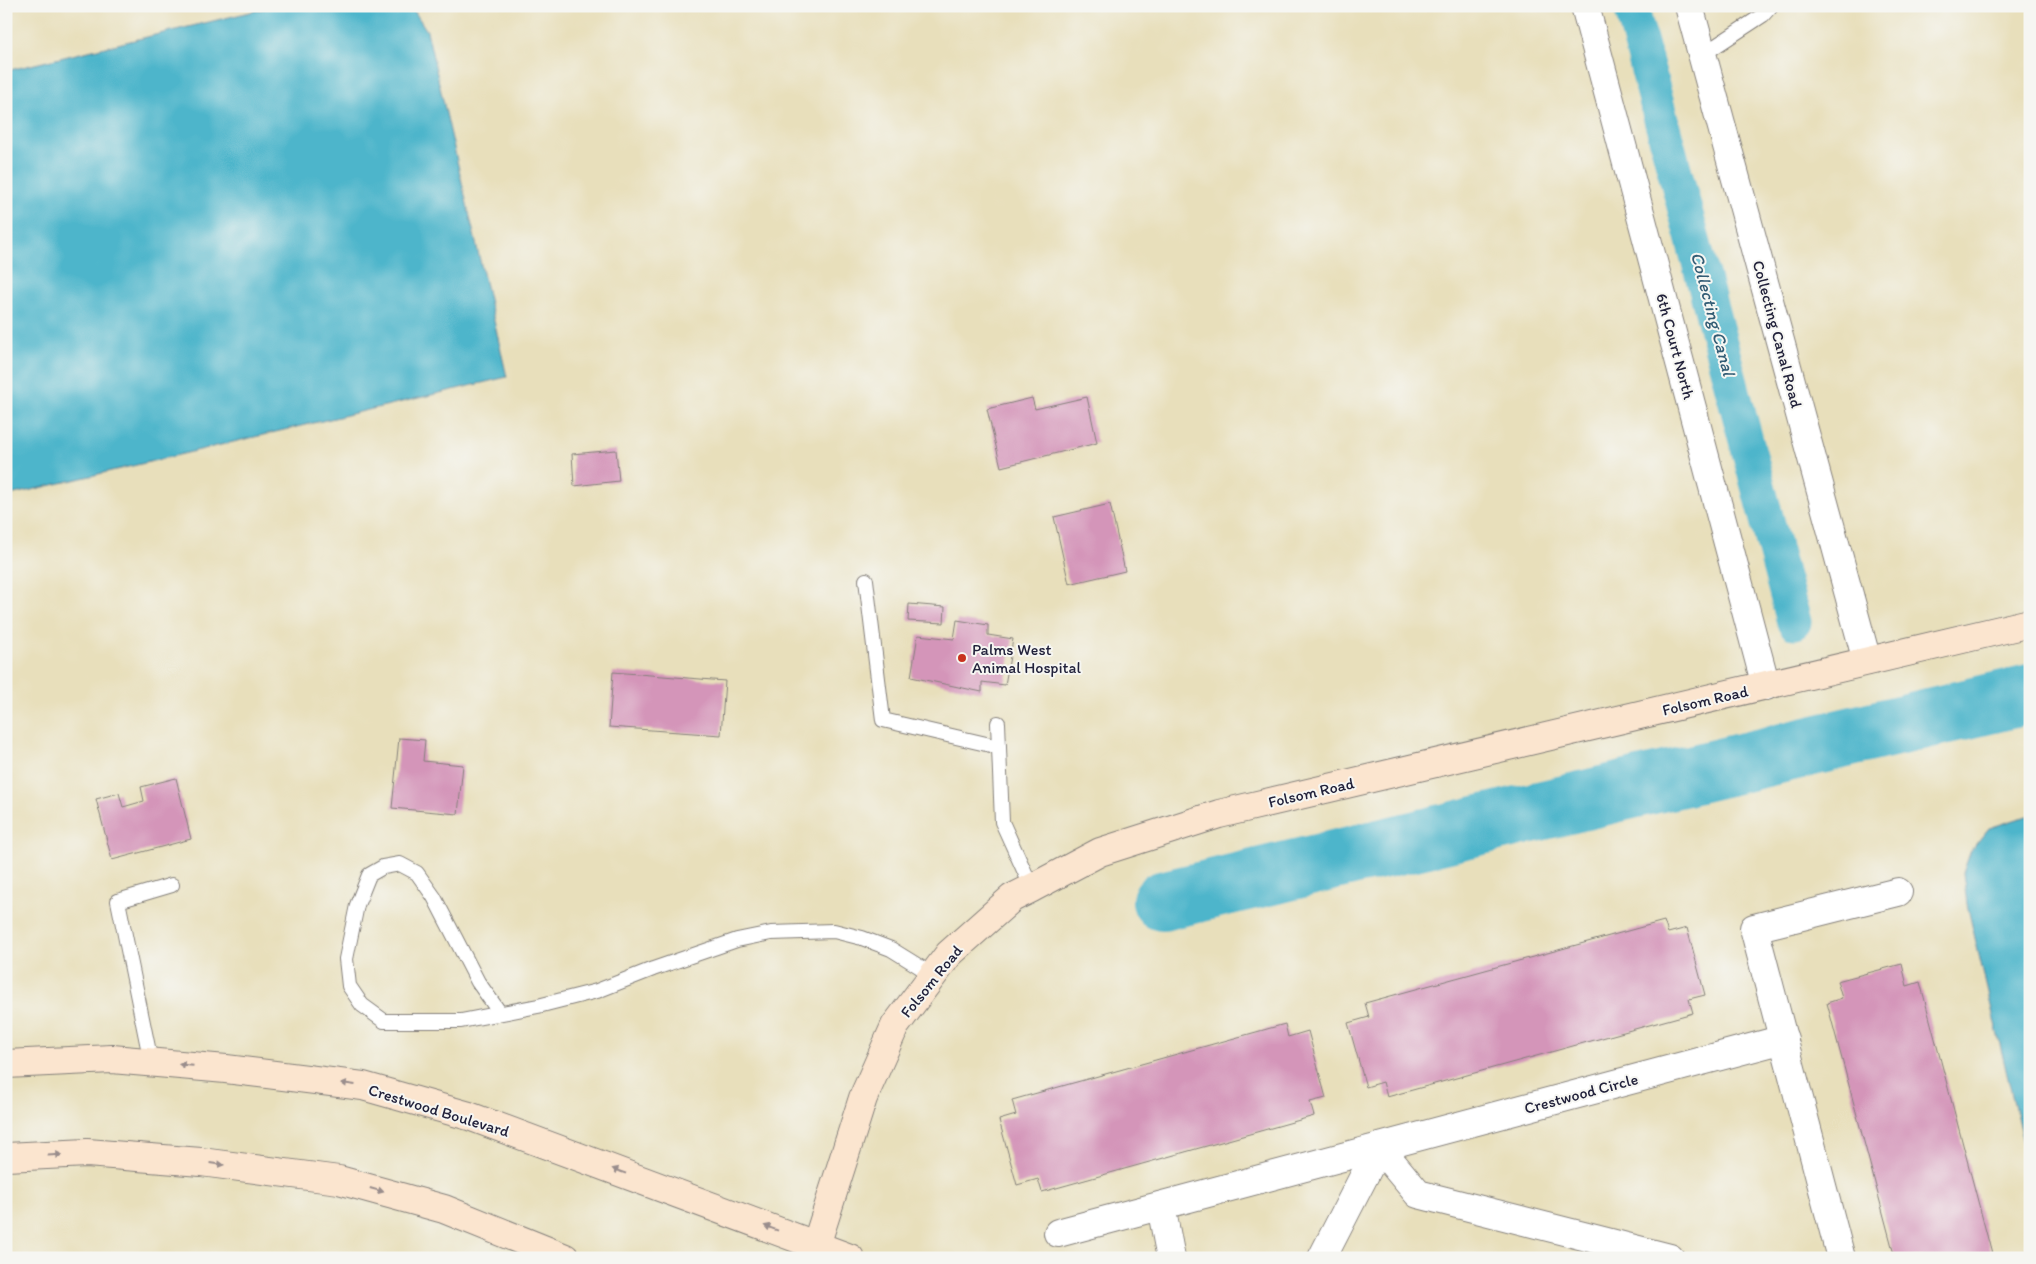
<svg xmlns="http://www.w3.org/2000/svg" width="2036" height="1264" font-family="Itim,sans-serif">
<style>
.water{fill:#4db5cb;stroke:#386c83}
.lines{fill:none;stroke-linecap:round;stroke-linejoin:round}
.canal{stroke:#4db5cb;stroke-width:35}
.river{stroke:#4db5cb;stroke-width:60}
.building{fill:#d495b9}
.lane-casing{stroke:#85807b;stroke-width:16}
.street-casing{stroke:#85807b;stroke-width:30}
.secondary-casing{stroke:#85807b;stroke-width:30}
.lane{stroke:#fff;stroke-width:14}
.street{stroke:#fff;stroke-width:28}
.secondary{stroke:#fbe5cf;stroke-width:28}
.oneway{fill:#998d8c}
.poi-dot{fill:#c8321e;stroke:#f6f6f2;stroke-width:2}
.labels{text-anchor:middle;stroke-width:4;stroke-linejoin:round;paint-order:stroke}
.street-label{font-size:16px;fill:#22223b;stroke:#f6f6f2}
.poi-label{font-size:16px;fill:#22223b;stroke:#f6f6f2;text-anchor:start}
.water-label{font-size:18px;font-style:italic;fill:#335d75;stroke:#f6f6f2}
</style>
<rect width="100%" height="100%" fill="#f6f6f2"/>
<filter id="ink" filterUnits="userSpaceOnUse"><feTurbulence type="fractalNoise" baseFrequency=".02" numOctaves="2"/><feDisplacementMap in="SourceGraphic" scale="10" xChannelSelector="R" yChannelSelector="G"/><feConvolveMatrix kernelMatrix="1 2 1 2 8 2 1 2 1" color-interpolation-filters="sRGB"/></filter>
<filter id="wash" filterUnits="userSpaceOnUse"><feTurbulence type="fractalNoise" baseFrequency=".0096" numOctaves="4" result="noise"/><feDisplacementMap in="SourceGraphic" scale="20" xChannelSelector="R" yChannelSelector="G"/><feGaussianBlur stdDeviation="1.12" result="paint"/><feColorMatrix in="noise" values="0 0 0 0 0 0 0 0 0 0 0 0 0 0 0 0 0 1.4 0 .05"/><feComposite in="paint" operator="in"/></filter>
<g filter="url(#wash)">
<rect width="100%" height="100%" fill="#e8dfbb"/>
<g class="water">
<path d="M275,6H411L427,31L507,377L6,496V71Z"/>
<path d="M2030,815V1172L1967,904L1963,873L1971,850L1989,828Z"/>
</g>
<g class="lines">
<path class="canal" d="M1631,6L1794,622"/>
<path class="river" d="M1162,901L2030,694"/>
</g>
<g id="blocks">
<g class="building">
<path d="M1087,397L1097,443L1001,467L987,409L1032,398L1035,409Z"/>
<path d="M616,450L619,481L574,486L572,454Z"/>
<path d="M1110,504L1125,571L1069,584L1054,517Z"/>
<path d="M909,604L945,607L944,623L908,621Z"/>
<path d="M957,620L988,625V635L1013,639L1005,685L982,682V692L911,677L918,635L954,639Z"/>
<path d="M613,672L725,681L721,735L609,727Z"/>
<path d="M399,738L425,740L423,761L463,765L458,814L392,808Z"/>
<path d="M176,778L191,839L112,860L96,799L119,793L123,807L144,801L141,787Z"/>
<path d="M1664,921L1668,933L1687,928L1705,995L1689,999L1693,1013L1387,1097L1383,1082L1366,1087L1348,1023L1369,1017L1365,1003Z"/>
<path d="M1902,964L1907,986L1920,982L1993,1258H1895L1827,1003L1842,998L1837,981Z"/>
<path d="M1285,1024L1288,1037L1308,1031L1326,1098L1310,1102L1314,1116L1042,1192L1038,1179L1017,1185L999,1120L1016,1115L1012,1100Z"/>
</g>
</g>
</g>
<g filter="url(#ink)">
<use href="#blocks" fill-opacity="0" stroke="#85807b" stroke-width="1"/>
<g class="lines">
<g class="lane-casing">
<g id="lane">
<path d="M1702,55L1763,15L1771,6"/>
<path d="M866,580L883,720L999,747"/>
<path d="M998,723L1002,822L1032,888"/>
<path d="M500,1013L478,982L434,897L417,873L400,864L383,867L369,875L357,905L346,959L349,986L362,1005L384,1021H461L538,1006L597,991L653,969L737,940L771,933L834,931L862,938L891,949L933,975"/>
<path d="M151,1062L118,901L172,885"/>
</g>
</g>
<g class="street-casing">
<g id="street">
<path d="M1585,6L1766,686"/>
<path d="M1689,6L1867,661"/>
<path d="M1161,1206L1171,1258"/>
<path d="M1058,1233L1784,1039"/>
<path d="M1322,1258L1379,1147L1418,1194L1670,1258"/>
<path d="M1841,1258L1754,928L1898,892"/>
</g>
</g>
<g class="secondary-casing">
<g id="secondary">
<path d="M6,1064L112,1059L226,1069L363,1086L469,1116L850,1258"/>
<path d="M6,1157L87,1153L201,1162L339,1180L444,1209L565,1258"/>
<path d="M812,1258L863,1098L895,1026L949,954L1012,898L1032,888L1100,852L1219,814L2030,623"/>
</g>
</g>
<use href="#lane" class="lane"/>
<use href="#street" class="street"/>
<use href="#secondary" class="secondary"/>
</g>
<defs><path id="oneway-solid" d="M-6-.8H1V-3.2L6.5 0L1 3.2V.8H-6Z" transform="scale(1.25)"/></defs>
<g class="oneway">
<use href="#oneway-solid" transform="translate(186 1065) rotate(-175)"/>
<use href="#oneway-solid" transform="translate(348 1084) rotate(-173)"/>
<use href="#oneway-solid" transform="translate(55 1155) rotate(-3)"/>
<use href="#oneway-solid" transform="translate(217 1164) rotate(7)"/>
<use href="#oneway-solid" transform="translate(619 1171) rotate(-160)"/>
<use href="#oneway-solid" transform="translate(377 1190) rotate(16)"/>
<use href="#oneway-solid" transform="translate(771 1228) rotate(-160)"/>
</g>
</g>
<circle class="poi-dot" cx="962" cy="658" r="5"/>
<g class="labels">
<g class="street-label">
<text transform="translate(1778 334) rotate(75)" y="6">Collecting Canal Road</text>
<text transform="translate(1676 346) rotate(75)" y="6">6th Court North</text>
<text transform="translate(1705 700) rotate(-13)" y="6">Folsom Road</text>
<text transform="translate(1311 792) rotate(-13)" y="6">Folsom Road</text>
<text transform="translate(931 981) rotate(-51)" y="6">Folsom Road</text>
<text transform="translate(1581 1093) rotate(-15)" y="6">Crestwood Circle</text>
<text transform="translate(439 1110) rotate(17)" y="6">Crestwood Boulevard</text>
</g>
<g class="poi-label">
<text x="972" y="655">Palms West<tspan x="972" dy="18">Animal Hospital</tspan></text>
</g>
<g class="water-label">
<text transform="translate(1713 314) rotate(75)" y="6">Collecting Canal</text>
</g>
</g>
<rect width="2036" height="1264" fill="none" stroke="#f6f6f2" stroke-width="25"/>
</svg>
